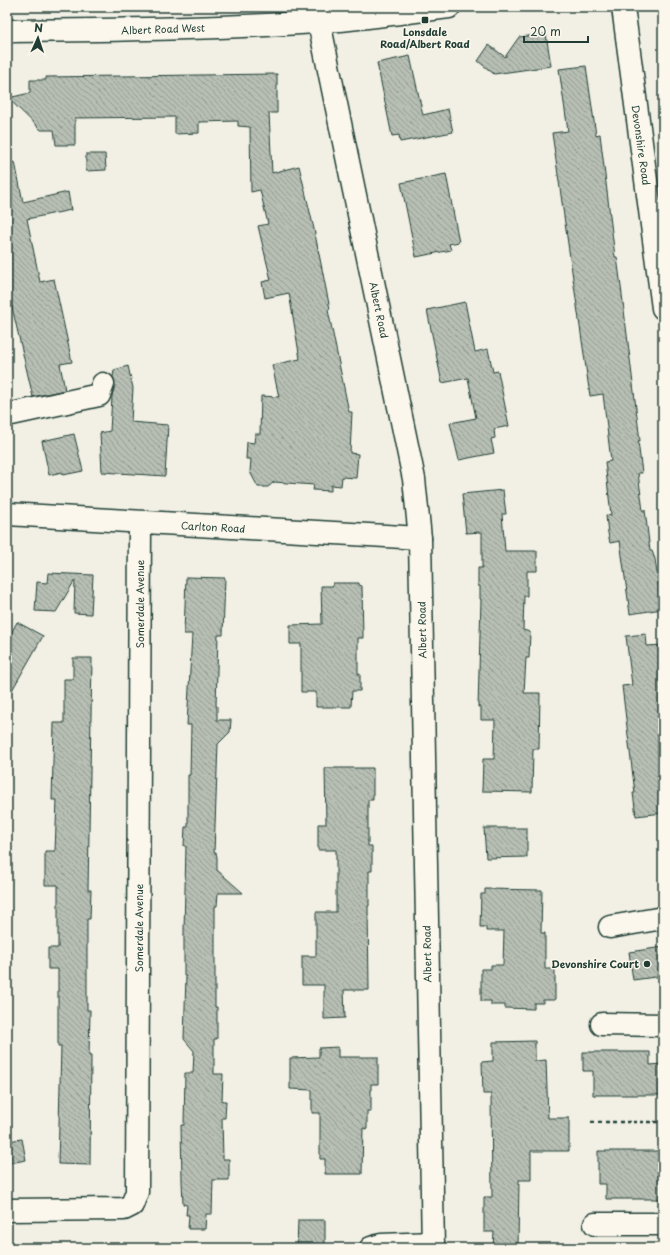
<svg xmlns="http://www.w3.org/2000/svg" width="670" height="1255" font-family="'Playpen Sans',sans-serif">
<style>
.building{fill:url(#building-back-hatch);stroke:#1f3d34}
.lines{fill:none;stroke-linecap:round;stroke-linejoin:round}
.minor-casing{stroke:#1f3d34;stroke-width:25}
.path{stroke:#1f3d34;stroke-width:2.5;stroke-dasharray:4 3;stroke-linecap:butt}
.minor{stroke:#fbf7ec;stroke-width:22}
.poi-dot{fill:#1f3d34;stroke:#fbf7ec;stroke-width:1.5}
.labels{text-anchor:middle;stroke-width:3;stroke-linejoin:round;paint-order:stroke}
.street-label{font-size:10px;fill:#1f3d34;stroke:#fbf7ec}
.poi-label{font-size:10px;font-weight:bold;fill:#1f3d34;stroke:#fbf7ec}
</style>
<defs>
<pattern id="building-back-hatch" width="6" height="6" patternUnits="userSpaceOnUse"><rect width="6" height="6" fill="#b7beb3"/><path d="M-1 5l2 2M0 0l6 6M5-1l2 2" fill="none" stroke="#949c92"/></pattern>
</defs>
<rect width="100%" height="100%" fill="#f2f0e5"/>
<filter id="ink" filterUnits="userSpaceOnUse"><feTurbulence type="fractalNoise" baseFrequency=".025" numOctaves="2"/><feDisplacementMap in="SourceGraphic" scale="8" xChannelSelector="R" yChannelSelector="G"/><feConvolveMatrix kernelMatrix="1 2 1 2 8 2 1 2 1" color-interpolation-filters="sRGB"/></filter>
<g filter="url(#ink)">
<g class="building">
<path d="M546,34L551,66L494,74L478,61L489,45L505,57L519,37Z"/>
<path d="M410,56L423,115L448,109L453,132L400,142L399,135L392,136L377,63Z"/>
<path d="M586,66L596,135L600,134L615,257H617L623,302L640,441H638L642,473H638L643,511L645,510L650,551H652L655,559L662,609L630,614L620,541L610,543L608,533L606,516L611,515L605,462L611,461L603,394L590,396L552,133L568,131L559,69Z"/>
<path d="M277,74V113H269L272,173L299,166L314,229L330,309L328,310L349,412H352L350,453L358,454L356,478L342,477L341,486L331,485V491L313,490L314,485L274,482L268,487H258L250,472L251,459H246L247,442L254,443L255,434H260L261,396L279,397L272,365L300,359L289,293L265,298L262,282L271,280L258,226L268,224L260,190L251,192L250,127L238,126V121L199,122V133L175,134V117L75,118V145H56L54,130H41L8,98L30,93V80H46V77Z"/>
<path d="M86,154H105L106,170L86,171Z"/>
<path d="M15,162L23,202L68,192L71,210L27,219L40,282L54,279L72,362L60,364L65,390L33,397L7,286V163Z"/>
<path d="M446,174L459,242L449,244L451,250L416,257L401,183Z"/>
<path d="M465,302L475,352L488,349L493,372L498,371L509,426L494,429L495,438L491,439L494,453L459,460L450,423L476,418L468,378L442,383L427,310Z"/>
<path d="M128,366L133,388L131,422L168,425L165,476L102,472L100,433L110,431L112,396L115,382L113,377L114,370Z"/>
<path d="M74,434L83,471L63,475L62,472L49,475L42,441Z"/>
<path d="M503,490L506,514H502L505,551H537V571H527V596H524L523,630L530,632L529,658H526L524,693H540L539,749H533L532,792L482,791L483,759H494L495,720H481V707H478L481,599H480V586H478V568H482V532L466,533L462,494Z"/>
<path d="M48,573L93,575L91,614L74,613L75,580L56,612L35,611L37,582L47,583Z"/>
<path d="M186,577L225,578L223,635H218L216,706H217V720H231L230,732L218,744L214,853H216L217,857V870L243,893H218L217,906H215V1007H217V1039H214V1074H223L222,1101H226L225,1118H222L223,1159H229V1180H213L212,1214H206L205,1229H188L189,1215H186L187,1205L183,1204L182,1181L181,1125H184L185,1073H193L194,1051L184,1039L186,976H184V931L186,846H184L185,827H188V775H190L191,725H187L192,634H184Z"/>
<path d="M333,583H359V585L362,586L363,638H358V674H360V691H352L351,707H316V692H301V644H290V625L322,624L321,586H333Z"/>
<path d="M17,622L43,636L7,699V641Z"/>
<path d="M646,634L647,646L663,645V813L636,816L633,793H635L622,686L632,685L626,636Z"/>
<path d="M73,658H92L88,890H91L90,919H87V1010H90L89,1056H91L90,1165L58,1164L61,1046H58V969H48V948H58V885H45V851H55L57,800H52L54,723H64V679H73Z"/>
<path d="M325,768H373V800H368V846H372V871H369V906H368L369,990H344L345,1018L324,1019V985H302V956H316V912H336V850H318V824H326Z"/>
<path d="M484,828H527V857L486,858Z"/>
<path d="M485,889L542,890L541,933H545V969H555V1000H543V1003H534V1009L505,1008V1005H491V1001H481V969H491V965H503L504,931H486V927H480L481,894H485Z"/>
<path d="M663,947V976L633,980L629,952Z"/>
<path d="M535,1041V1061L546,1060L548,1118H569V1151H531V1180H519L518,1247H493L494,1232H484V1197H492L491,1094H483L482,1062L493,1061V1042Z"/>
<path d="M338,1047V1057H378V1084H371V1111H367V1129L363,1128L362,1174H325V1159H320V1113H312V1090L290,1089V1058L319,1057V1048Z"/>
<path d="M583,1052H650V1065L663,1064V1095H593V1071H583Z"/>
<path d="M22,1139L26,1160L10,1163L7,1141Z"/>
<path d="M598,1151H663V1199H606V1184H598Z"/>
<path d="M298,1220H325V1248H297Z"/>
</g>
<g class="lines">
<g class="minor-casing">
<g id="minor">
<path d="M623,7L663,308"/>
<path d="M319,22L414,479L420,538L433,1248"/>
<path d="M7,31C110,30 213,29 316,22C361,19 405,12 449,7"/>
<path d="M7,415L99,395L103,384"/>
<path d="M7,514L420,538"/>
<path d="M610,927L663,918"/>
<path d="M602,1024L663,1025"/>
<path d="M7,1210L124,1209L132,1205L137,1192L140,523"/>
<path d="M595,1224H663"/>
<path d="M371,1248L381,1245L433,1243"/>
</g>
</g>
<path class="path" d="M591,1122H663"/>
<use href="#minor" class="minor"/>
</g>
</g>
<g class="poi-dot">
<rect x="421" y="16" width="8" height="8" rx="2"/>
<circle cx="647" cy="964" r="4"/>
</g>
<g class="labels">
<g class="street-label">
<text transform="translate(163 29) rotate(-2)" y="4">Albert Road West</text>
<text transform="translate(641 145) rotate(82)" y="4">Devonshire Road</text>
<text transform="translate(379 310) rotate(78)" y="4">Albert Road</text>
<text transform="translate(213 527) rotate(3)" y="4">Carlton Road</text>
<text transform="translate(140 604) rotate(-90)" y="4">Somerdale Avenue</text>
<text transform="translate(422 630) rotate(-91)" y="4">Albert Road</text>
<text transform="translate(139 928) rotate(-90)" y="4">Somerdale Avenue</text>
<text transform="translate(427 954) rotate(-91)" y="4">Albert Road</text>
</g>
<g class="poi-label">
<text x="425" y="36">Lonsdale<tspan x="425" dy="12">Road/Albert Road</tspan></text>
<text x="639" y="968" text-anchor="end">Devonshire Court</text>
</g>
</g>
<rect width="670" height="1255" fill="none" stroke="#fbf7ec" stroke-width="24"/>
<rect x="12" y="12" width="646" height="1231" fill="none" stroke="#1f3d34" stroke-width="1.5" filter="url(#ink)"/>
<g transform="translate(38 38) rotate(3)" stroke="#fbf7ec" stroke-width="3" paint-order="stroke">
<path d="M0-3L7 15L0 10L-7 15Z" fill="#1f3d34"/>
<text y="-6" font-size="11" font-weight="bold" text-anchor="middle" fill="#1f3d34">N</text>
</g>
<path d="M524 36v6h64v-6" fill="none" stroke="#1f3d34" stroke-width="2"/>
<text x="530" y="36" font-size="12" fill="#1f3d34" stroke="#fbf7ec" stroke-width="3" paint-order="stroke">20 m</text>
</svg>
